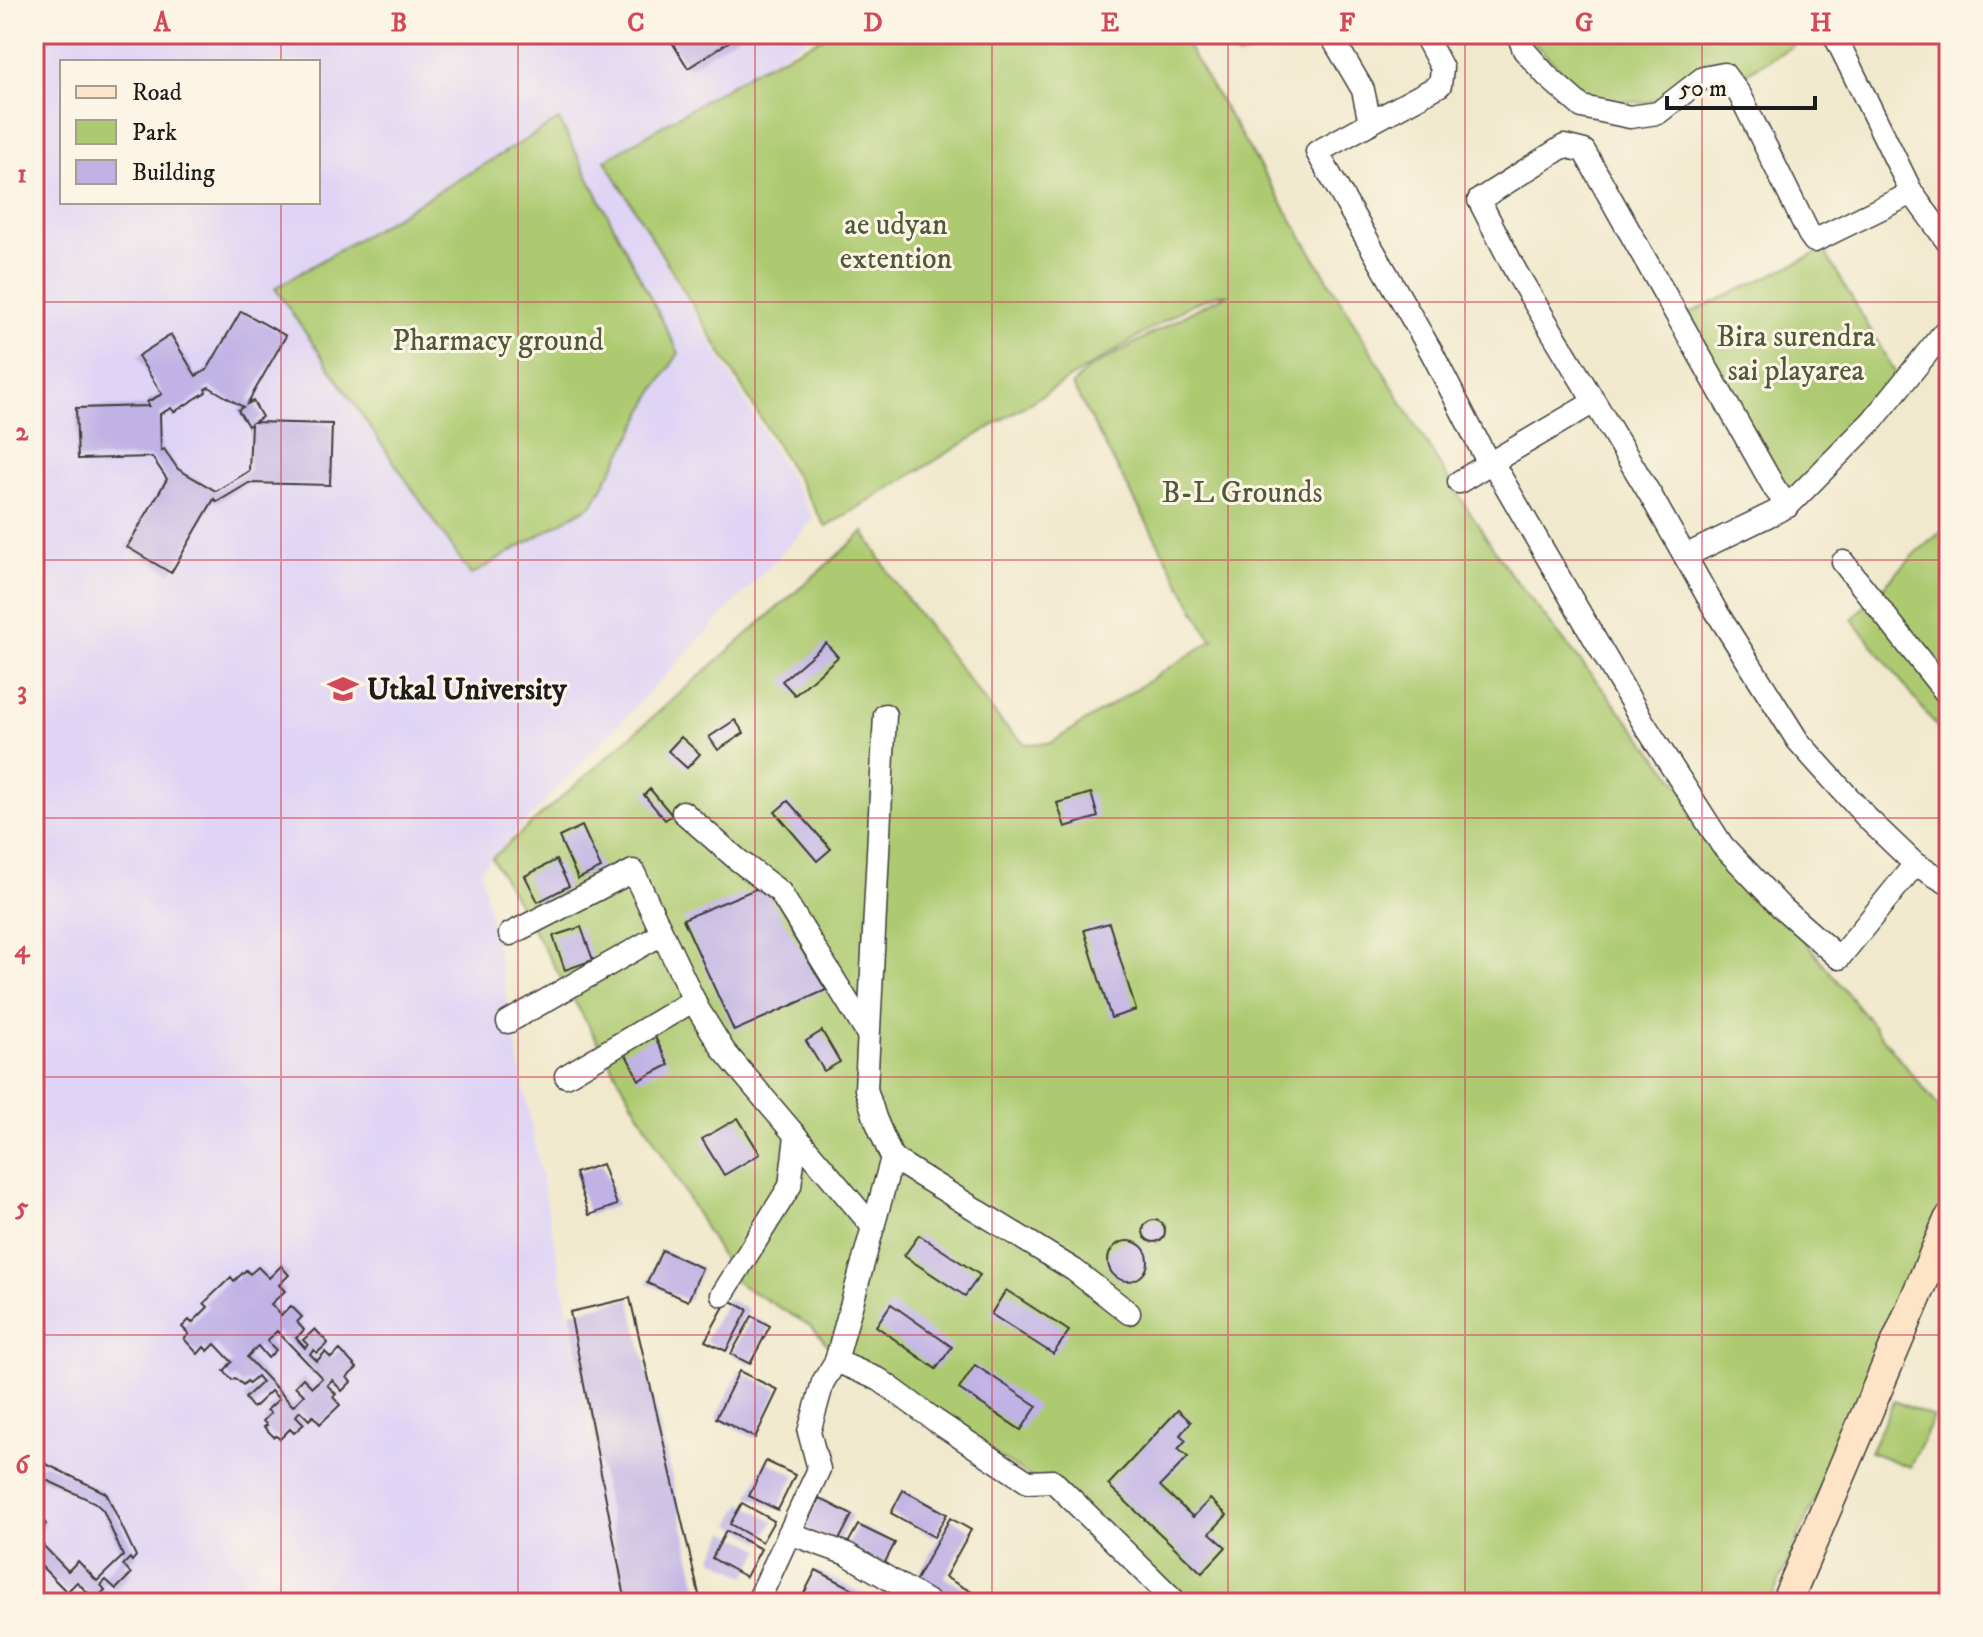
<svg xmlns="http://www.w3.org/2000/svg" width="1983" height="1637" font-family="'IM FELL DW Pica',serif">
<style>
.built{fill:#dfd4f5;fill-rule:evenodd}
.green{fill:#adca71;stroke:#647346;stroke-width:2}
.building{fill:#c0b2e5;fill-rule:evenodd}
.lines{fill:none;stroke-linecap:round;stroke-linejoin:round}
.street-casing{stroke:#3c3b37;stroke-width:25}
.secondary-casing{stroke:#3c3b37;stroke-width:33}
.street{stroke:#fff;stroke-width:22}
.secondary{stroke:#fee4c6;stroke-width:30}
.grid{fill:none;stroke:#d1495b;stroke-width:2;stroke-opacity:0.55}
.labels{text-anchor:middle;stroke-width:6;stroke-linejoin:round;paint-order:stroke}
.park-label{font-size:30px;fill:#4f593a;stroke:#fcf5e5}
.poi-label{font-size:30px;font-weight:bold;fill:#1c1c1c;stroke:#fcf5e5;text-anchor:start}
.neatline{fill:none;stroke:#d1495b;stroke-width:3}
.grid-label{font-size:26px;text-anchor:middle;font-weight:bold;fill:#d1495b}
</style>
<rect width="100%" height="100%" fill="#fcf5e5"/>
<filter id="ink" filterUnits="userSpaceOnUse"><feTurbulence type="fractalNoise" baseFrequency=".0125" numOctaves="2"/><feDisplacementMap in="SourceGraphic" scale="16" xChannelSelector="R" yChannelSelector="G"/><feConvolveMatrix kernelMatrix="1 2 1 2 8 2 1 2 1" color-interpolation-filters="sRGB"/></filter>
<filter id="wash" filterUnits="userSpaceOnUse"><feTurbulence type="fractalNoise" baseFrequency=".006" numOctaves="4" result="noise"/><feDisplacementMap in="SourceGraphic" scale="32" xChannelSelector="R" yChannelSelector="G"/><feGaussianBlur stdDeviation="1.8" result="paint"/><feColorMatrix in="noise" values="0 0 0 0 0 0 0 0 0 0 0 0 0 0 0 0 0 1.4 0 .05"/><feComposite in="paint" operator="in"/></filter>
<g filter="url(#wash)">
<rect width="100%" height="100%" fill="#f1e9cd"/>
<path class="built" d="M34,34H816L605,160L814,519L481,869L625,1603H34ZM62,62H318V202H62Z"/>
<g class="green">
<path d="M830,34H1180L1453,487L1512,576L1949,1120V1209L1804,1524L1770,1603H1180L1160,1580L1031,1477L842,1361L812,1327L736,1282L492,858L864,532L894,581L957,665L1002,723L1025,744L1051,743L1216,638L1211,640L1072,385L1088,369L1202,306L1229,294L1216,295L1192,304L826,527L605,160L757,69Z"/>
<path d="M1226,34H1292L1238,57Z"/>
<path d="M1530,34H1785L1793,46L1746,73L1721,58L1703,62L1695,84L1645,103L1588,98L1533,42Z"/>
<path d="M559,120L679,353L653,393L632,435L593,504L471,575L275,288Z"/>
<path d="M1824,250L1897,376L1866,415L1789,493L1686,315Z"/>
<path d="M1949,525V742L1852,619L1916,553Z"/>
<path d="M1894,1401L1933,1417L1910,1467L1870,1452Z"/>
</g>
<g id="blocks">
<g class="building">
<path d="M667,34H741L688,68Z"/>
<path d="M241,311L286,336L247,404L253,401L262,417L254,422L332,424L330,485L249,483L217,502L214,499L171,573L127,547L167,479L152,457L78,459L76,408L149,406L147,402L162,394L138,356L171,335L196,376L207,370ZM209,387L243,407L238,410L248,426L251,424L249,471L216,491L178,469L164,449L161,451L160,414L171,408L174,412L206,392L205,389Z"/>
<path d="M826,643L838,657L795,695L782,681Z"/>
<path d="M735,720L744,733L718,750L709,737Z"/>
<path d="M681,737L700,754L687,768L668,751Z"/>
<path d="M650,789L672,815L665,820L644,795Z"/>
<path d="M1091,793L1098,817L1065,827L1057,803Z"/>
<path d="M788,801L831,849L817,861L775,812Z"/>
<path d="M582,826L601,868L578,879L559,837Z"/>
<path d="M556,860L569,886L538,902L525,876Z"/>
<path d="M763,886L826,990L734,1031L683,919Z"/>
<path d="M1109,923L1136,1010L1111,1018L1084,930Z"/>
<path d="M581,927L593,960L565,970L553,936Z"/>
<path d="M822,1031L840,1062L824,1071L806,1041Z"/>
<path d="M655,1037L669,1065L639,1080L624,1051Z"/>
<path d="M738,1118L760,1154L724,1175L702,1139Z"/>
<path d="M602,1164L617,1205L589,1215L575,1173Z"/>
<circle cx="1154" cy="1231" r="11"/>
<path d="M919,1235L980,1275L965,1296L904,1256Z"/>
<circle cx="1128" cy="1261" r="20"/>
<path d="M662,1250L702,1268L688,1301L647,1283Z"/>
<path d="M281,1266L289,1275L279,1285L285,1291L271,1304L281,1315L291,1306L302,1317L297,1322L304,1330L296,1338L305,1348L308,1345L303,1340L315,1329L328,1343L317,1353L314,1350L310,1354L317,1361L325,1352L331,1358L340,1350L357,1368L347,1377L351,1382L342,1391L332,1380L327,1385L336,1394L333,1397L340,1405L320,1424L313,1416L309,1420L300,1411L296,1416L304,1424L294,1433L290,1429L280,1439L276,1436L274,1437L264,1427L267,1425L263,1421L271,1413L267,1410L279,1399L271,1391L253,1408L245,1398L262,1382L257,1376L249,1383L247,1381L243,1385L235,1378L232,1380L224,1371L232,1362L215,1344L208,1351L204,1347L198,1354L184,1339L189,1334L182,1327L189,1320L192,1323L208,1307L204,1303L231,1277L234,1281L246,1270L250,1274L258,1267L269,1278ZM277,1331L322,1378L312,1387L303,1378L295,1386L304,1395L293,1406L247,1357L258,1346L268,1358L276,1350L267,1341Z"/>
<path d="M1006,1290L1069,1331L1053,1354L991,1314Z"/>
<path d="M630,1298L701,1603H626L570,1312Z"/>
<path d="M728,1299L748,1310L726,1351L705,1341Z"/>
<path d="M891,1304L952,1347L936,1369L876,1326Z"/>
<path d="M752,1316L770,1326L750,1364L731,1354Z"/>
<path d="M975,1365L1037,1406L1021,1430L959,1389Z"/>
<path d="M739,1371L778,1390L755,1438L716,1418Z"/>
<path d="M1178,1410L1191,1422L1180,1435L1186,1440L1178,1449L1188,1457L1160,1486L1193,1517L1210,1499L1227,1515L1210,1533L1226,1547L1202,1573L1108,1485Z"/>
<path d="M766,1461L795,1475L778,1510L749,1496Z"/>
<path d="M44,1463L106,1493L136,1556L132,1561L130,1558L123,1565L131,1574L116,1589L106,1580L101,1585L105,1590L95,1600L77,1582L67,1592L34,1559V1536L68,1571L78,1561L97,1581L123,1556L103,1510L94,1502L42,1478L34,1486V1472Z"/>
<path d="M903,1490L947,1514L934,1537L891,1513Z"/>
<path d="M819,1498L852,1515L837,1544L804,1528Z"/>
<path d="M742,1503L774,1521L762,1542L730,1524Z"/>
<path d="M39,1516L46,1524L34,1536V1517L36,1519Z"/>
<path d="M950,1518L971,1530L945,1577L992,1603H945L913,1585Z"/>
<path d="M858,1525L895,1543L884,1564L847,1545Z"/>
<path d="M726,1531L761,1549L746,1577L712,1558Z"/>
<path d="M816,1570L881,1603H799Z"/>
</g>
</g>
</g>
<g filter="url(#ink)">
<use href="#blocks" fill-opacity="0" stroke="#3c3b37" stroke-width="2"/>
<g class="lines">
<g class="street-casing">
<g id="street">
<path d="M1330,34L1363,90L1370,123L1317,152L1432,353L1489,464"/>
<path d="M1518,34L1524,50L1547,76L1582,107L1630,117L1658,113L1703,78L1724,74L1740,95L1809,234L1814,241L1912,193"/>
<path d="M1834,34L1912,193L1949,244"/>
<path d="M1370,123L1440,85L1442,68L1424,34"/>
<path d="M1492,462L1594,402"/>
<path d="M1459,482L1492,462L1643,722L1722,845L1780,906L1839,958L1915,864L1949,884"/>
<path d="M1788,506L1775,489L1584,151L1564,146L1479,200L1516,272L1651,496L1716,611L1798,741L1868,819L1915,864"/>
<path d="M1685,556L1788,506L1873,420L1949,326"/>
<path d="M1843,562L1949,697"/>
<path d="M885,715L866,1089L875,1118L892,1158"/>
<path d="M683,812L738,860L780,892L867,1033"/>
<path d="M510,934L633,871L698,1009L724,1051L873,1227"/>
<path d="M508,1022L662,934"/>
<path d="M566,1076L694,1000"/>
<path d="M722,1295L790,1186L796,1136"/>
<path d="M836,1361L892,1158L1074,1270L1129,1313"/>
<path d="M789,1533L847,1554L930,1603"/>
<path d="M757,1603L819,1469L809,1432L823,1382L836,1361L880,1380L936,1421L1028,1482L1053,1481L1177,1603"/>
</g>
</g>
<g class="secondary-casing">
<path id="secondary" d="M1786,1603L1949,1220"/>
</g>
<use href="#street" class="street"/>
<use href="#secondary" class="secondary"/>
</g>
</g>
<path class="grid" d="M281,34V62M518,34V1603M755,34V1603M992,34V1603M1228,34V1603M1465,34V1603M1702,34V1603M281,202V1603M34,302H1949M34,560H1949M34,818H1949M34,1077H1949M34,1335H1949"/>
<defs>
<g id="university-bare" transform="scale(2.4)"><path d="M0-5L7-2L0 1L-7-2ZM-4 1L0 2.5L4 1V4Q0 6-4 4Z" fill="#d1495b" stroke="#fcf5e5" stroke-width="2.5" paint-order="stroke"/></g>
</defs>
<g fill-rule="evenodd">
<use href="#university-bare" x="343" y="689"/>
</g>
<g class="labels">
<g class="park-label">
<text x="896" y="234">ae udyan<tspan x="896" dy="34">extention</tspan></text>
<text x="1796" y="346">Bira surendra<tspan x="1796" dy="34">sai playarea</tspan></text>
<text x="498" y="350">Pharmacy ground</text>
<text x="1242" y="502">B-L Grounds</text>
</g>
<g class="poi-label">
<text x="367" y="699">Utkal University</text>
</g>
</g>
<rect width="1983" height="1637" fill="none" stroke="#fcf5e5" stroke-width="88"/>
<rect x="60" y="60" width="260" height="144" fill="#fcf5e5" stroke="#a29e95" stroke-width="2"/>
<rect x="76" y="86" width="40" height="12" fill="#fee4c6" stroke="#a29e95" stroke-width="2"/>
<text x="132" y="100" font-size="24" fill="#1c1c1c">Road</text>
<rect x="76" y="120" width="40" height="24" fill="#adca71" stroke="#a29e95" stroke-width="2"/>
<text x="132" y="140" font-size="24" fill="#1c1c1c">Park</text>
<rect x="76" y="160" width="40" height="24" fill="#c0b2e5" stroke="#a29e95" stroke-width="2"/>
<text x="132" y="180" font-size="24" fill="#1c1c1c">Building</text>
<path d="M1667 96v12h148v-12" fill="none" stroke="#1c1c1c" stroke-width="4"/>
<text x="1679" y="96" font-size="24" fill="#1c1c1c" stroke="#fcf5e5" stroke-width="6" paint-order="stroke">50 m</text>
<rect x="44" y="44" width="1895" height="1549" class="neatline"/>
<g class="grid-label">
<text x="162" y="31">A</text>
<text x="399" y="31">B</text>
<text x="636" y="31">C</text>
<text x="873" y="31">D</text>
<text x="1110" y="31">E</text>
<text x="1347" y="31">F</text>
<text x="1584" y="31">G</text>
<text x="1821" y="31">H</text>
<text x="22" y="182">1</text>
<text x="22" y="440">2</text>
<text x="22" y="699">3</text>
<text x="22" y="957">4</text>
<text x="22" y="1215">5</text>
<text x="22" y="1473">6</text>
</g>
</svg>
